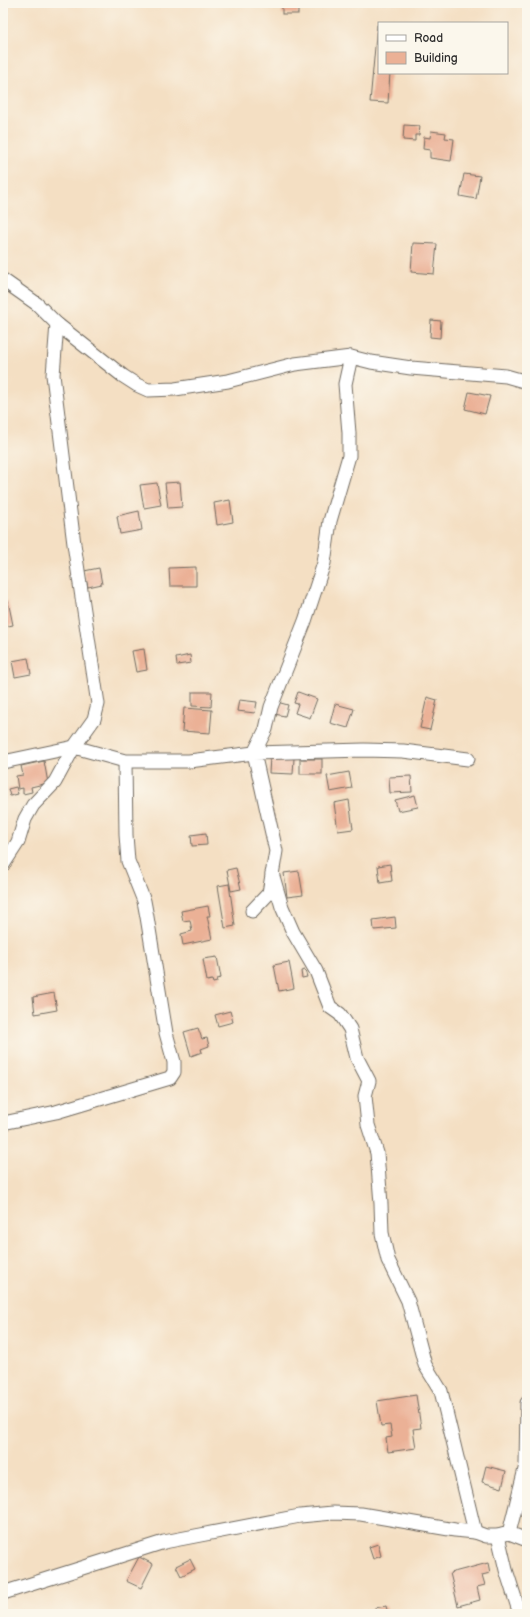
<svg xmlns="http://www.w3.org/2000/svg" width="530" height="1617" font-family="'Balsamiq Sans',sans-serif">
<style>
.building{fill:#ebb196}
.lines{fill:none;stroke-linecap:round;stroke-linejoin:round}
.street-casing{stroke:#716a60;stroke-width:15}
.street{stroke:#fff;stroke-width:13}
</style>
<rect width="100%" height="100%" fill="#fbf7ec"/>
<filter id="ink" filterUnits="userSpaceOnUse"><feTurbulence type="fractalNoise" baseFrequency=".025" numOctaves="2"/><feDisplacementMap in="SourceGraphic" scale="8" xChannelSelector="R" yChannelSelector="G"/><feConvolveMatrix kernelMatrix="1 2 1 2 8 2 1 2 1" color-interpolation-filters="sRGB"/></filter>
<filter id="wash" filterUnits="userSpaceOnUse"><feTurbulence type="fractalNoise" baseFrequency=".012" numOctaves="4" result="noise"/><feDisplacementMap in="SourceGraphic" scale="16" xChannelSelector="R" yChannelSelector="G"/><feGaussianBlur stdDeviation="0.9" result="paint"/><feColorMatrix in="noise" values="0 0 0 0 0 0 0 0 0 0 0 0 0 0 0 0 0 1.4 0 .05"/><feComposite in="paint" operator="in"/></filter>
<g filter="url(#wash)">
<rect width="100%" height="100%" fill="#f4dfc3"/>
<g id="blocks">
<g class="building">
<rect x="282" y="3" width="16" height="11"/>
<path d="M377,25H379V73H390L388,103L370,102Z"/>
<path d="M404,125L420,126L419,135H415V141L403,140Z"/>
<path d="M431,131L446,133L445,138L454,139L451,161L430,158V150L423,149L424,137L430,138Z"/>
<path d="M464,174L480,176L476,199L460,196Z"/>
<path d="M413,243L437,244L434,274L411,272Z"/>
<path d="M431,320L441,321L440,338L430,337Z"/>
<path d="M469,392L490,396L485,414L465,409Z"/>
<path d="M180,482L182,507L168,508L165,483Z"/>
<path d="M157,483L161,505L144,508L140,485Z"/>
<path d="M230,500L233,522L217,525L214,503Z"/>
<path d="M139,511L142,530L120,534L117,516Z"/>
<path d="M196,567V586H170L169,568Z"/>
<path d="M99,568L102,584L88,587L84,571Z"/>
<path d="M8,601L13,625L3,627V603Z"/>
<path d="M144,649L147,670L136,672L132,651Z"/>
<path d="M190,655L191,663L177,665L176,658Z"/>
<path d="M28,658L31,674L15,677L12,661Z"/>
<path d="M192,692H212L211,707L192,706Z"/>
<path d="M298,692L317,699L310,718L295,713L298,704L294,703Z"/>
<path d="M427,697L437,700L430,730L420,728Z"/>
<path d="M239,700L257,702L255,713L237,711Z"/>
<path d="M277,702L288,705L285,716L274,714Z"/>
<path d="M335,704L354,709L348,728L330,723Z"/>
<path d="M184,708L212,710L210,733L182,731Z"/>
<path d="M270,757L294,758L293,774L269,773Z"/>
<rect x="300" y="759" width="22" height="15"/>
<path d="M44,761L48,783L31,787L32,792L23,794V788L18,789L16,776L23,775L21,766Z"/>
<path d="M349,772L352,788L330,792L327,776Z"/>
<path d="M411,776L412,792L390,793L389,777Z"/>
<path d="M16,787L18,794L10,796L8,789Z"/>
<path d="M415,795L418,807L398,811L395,800Z"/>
<path d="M349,800L353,829L338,831L334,803Z"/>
<path d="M206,833L207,845L192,846L191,835Z"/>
<path d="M390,864L392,881L380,883L378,866Z"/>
<path d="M236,868L241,889L231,891L227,870Z"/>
<path d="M299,871L303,895L287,897L284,873Z"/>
<path d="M229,884L235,926L225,928L218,886Z"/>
<path d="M208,906L210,916H207L212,939L183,945L181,934L192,931L190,920L183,921L181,911Z"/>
<path d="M395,917L396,928L374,930L373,920Z"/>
<path d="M217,957L221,978L216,979L217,982L213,983L212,980L207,981L203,959Z"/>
<path d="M289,962L294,988L279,991L274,965Z"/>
<path d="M305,970L307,977L302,978L301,971Z"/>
<path d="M54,993L57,1010L35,1014L33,997Z"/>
<path d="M230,1011L233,1022L218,1026L215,1015Z"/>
<path d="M198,1028L202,1039L207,1038L209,1046L201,1049L202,1052L191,1056L184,1032Z"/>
<path d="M416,1395L421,1428L413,1429L416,1448L388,1452L386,1438L392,1437L390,1425L381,1426L377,1401Z"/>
<path d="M486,1466L506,1471L502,1488L482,1482Z"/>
<path d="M378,1544L381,1556L373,1559L369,1547Z"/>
<path d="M139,1557L153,1564L141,1588L126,1581Z"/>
<path d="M190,1559L195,1569L181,1576L176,1566Z"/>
<path d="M488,1563L490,1573L482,1575L485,1585L477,1587L480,1600L458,1606L450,1573Z"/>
<path d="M386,1606L388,1614H376L375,1608Z"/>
</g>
</g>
</g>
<g filter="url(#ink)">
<use href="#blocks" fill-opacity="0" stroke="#716a60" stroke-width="1"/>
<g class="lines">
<g class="street-casing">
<g id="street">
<path d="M3,280L37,304L57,324L123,376L137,385L148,390L175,389L228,381L295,364L351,357L371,362L411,368L506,376L527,382"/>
<path d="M3,762L74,747L125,761H189L254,753L266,729L271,707L305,621L324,563L330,521L349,456V433L345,384L351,357"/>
<path d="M3,865L18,842L25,819L33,805L55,782L74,747L94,719L98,704L74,544L53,375L57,324"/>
<path d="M272,873L282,907L293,932L316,971L330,1007L340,1014L350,1029L357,1058L369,1081L365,1096L368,1125L377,1153L381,1204L382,1233L388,1260L408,1301L425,1365L441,1391L475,1532"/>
<path d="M252,911L269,893L276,851L254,753L364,750L403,751L468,759"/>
<path d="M3,1123L56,1112L170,1078L174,1072V1062L166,1033L147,917L144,901L128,861L126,835L125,761"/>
<path d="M509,1533L526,1465L527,1403"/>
<path d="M498,1536L506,1570L520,1614"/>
<path d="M3,1593L164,1542L300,1516L333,1513L361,1514L455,1530L475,1532L486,1536H498L509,1533L527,1540"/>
</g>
</g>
<use href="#street" class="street"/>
</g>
</g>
<rect width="530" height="1617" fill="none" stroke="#fbf7ec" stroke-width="16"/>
<rect x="378" y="22" width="130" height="52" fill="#fbf7ec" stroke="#a8a59f"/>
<rect x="386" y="35" width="20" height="6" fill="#ffffff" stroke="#a8a59f"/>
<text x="414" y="42" font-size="12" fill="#2b2b2b">Road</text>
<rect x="386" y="52" width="20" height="12" fill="#ebb196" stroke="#a8a59f"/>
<text x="414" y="62" font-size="12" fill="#2b2b2b">Building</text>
</svg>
